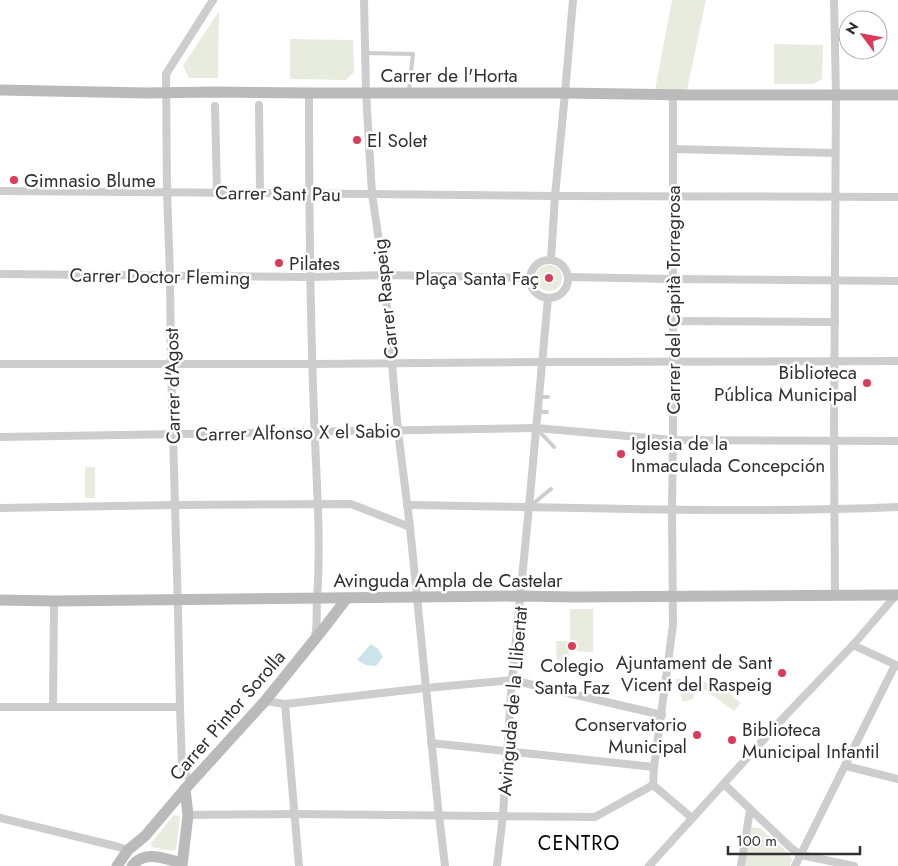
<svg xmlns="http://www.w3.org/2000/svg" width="898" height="866" font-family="Jost,sans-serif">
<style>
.green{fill:#e7ecde}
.water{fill:#cbe3eb}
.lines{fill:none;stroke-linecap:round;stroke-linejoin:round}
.lane{stroke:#cdcdcd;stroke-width:4}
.street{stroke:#cdcdcd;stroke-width:8}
.secondary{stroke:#bababa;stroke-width:11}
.poi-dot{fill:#e03859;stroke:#fff;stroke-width:2}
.labels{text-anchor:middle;stroke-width:5;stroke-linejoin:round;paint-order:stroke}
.street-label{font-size:19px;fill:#303030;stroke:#fff}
.poi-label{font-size:19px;fill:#303030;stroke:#fff;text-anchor:start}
.neighbourhood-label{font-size:20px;letter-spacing:1px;fill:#000;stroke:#fff}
</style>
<rect width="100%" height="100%" fill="#fff"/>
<g class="green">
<path d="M672,0H706L687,90H655Z"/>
<path d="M219,11L218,78H189L183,66Z"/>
<path d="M290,39L353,40L354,72L346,80L290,79Z"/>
<path d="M774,44L823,45L822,79L813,84H774Z"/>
<circle cx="549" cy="278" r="13"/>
<rect x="85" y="467" width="10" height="31"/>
<path d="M570,609H593V652L570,651Z"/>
<path d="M556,641H569V665H557Z"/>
<path d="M675,679L699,680L693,699L683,702Z"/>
<path d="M703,682H715L741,703L734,711L701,687Z"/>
<path d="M174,815L180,816L176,849L172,851L152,847L151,843Z"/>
<path d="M748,827L760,828L786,851L792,859L790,866H743Z"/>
</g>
<path class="water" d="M371,644L378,649L383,657L376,666L366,665L357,660Z"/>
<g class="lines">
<g class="lane">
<path d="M365,53L413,54L409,90"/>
<path d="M539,397H548"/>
<path d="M538,412H547"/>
<path d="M538,430L554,447"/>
<path d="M529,507L551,489"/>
</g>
<g class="street">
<path d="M364,0L366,92L372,194L384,275L398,431L410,527L438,807L445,866"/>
<path d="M834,0L836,94L834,441L835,596"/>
<path d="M309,93C309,208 310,324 315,439C317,492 321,545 317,598C316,611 318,623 315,636"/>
<path d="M673,94V440L672,509L673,625L654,767L653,785L692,818"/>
<path d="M259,105L260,192"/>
<path d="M215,106L217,192"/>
<path d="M673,149L835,153"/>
<path d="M0,191C185,191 370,195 555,196C669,196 784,197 898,197"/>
<path d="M551,260L555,196L565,93L573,0"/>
<circle cx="549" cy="279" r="19"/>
<path d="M0,274L311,277L384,275L530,278"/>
<path d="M568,277L673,279L898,281"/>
<path d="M673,321L835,322"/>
<path d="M0,364H312L542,362L898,361"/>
<path d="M0,437L536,428L673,440L898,441"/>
<path d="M407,505C570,507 734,514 898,507"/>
<path d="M0,508L175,505L351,504L410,527"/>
<path d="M853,645L898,666"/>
<path d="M265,701L285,704L426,688L512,680L662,715"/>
<path d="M285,704L299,866"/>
<path d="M0,707H180"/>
<path d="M53,707L54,601"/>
<path d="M431,743L654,767"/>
<path d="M846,766L898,779"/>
<path d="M192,781L186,775L182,767L180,707L178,610L171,364L170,276L167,191L166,74L213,0"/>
<path d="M724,784L791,848L801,855L854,866"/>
<path d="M188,815L295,814L595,817L653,785"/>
<path d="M0,818L115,846L128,850"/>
<path d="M497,866L503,815L512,680L529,507L548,298"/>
<path d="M649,866L786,715L853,645L897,594"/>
<path d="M741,866L750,810"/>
<path d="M795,866L895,665"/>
</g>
<g class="secondary">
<path d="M0,90L146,93L216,92L309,93H565L689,95H898"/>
<path d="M0,600L54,601L521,596L574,597L898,595"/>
<path d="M117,866L128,850L145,836L185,789L265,701L324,628L347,598"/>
<path d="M132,866C145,849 165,859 182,863"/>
<path d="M182,866L188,815L185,789"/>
</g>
</g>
<g class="poi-dot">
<circle cx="357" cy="140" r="5"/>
<circle cx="14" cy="180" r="5"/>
<circle cx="279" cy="263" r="5"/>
<circle cx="549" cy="278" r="5"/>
<circle cx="867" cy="383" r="5"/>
<circle cx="621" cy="454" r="5"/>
<circle cx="572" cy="646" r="5"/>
<circle cx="782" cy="673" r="5"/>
<circle cx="697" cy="735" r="5"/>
<circle cx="732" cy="740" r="5"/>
</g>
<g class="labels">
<g class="street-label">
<text x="449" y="82">Carrer de l'Horta</text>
<text transform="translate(278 193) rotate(1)" y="7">Carrer Sant Pau</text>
<text transform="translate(160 276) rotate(1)" y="7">Carrer Doctor Fleming</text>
<text transform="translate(385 299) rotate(-96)" y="7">Carrer Raspeig</text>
<text transform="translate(673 300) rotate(-90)" y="7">Carrer del Capità Torregrosa</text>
<text transform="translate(172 386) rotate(-91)" y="7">Carrer d'Agost</text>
<text transform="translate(298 432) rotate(-1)" y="7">Carrer Alfonso X el Sabio</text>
<text x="448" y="587">Avinguda Ampla de Castelar</text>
<text transform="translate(512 701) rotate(-85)" y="7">Avinguda de la Llibertat</text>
<text transform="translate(227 715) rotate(-49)" y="7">Carrer Pintor Sorolla</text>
</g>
<g class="poi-label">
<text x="367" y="147">El Solet</text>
<text x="24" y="187">Gimnasio Blume</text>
<text x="289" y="270">Pilates</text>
<text x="539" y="285" text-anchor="end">Plaça Santa Faç</text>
<text x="857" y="379" text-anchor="end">Biblioteca<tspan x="857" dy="22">Pública Municipal</tspan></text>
<text x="631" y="450">Iglesia de la<tspan x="631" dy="22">Inmaculada Concepción</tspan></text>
<text x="772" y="669" text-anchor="end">Ajuntament de Sant<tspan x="772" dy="22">Vicent del Raspeig</tspan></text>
<text x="572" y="672" text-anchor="middle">Colegio<tspan x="572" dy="22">Santa Faz</tspan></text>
<text x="687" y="731" text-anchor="end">Conservatorio<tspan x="687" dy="22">Municipal</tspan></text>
<text x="742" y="736">Biblioteca<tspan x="742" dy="22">Municipal Infantil</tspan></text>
</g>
<g class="neighbourhood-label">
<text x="579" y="850">CENTRO</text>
</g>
</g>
<g transform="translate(863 35) rotate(302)"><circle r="24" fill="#ffffff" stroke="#acacac"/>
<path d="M0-4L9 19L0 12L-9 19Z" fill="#e03859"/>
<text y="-8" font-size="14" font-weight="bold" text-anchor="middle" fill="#303030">N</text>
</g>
<path d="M728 846v8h132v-8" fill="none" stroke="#303030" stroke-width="2.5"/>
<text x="736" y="846" font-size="15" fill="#303030" stroke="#ffffff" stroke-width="4" paint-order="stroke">100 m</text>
</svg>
